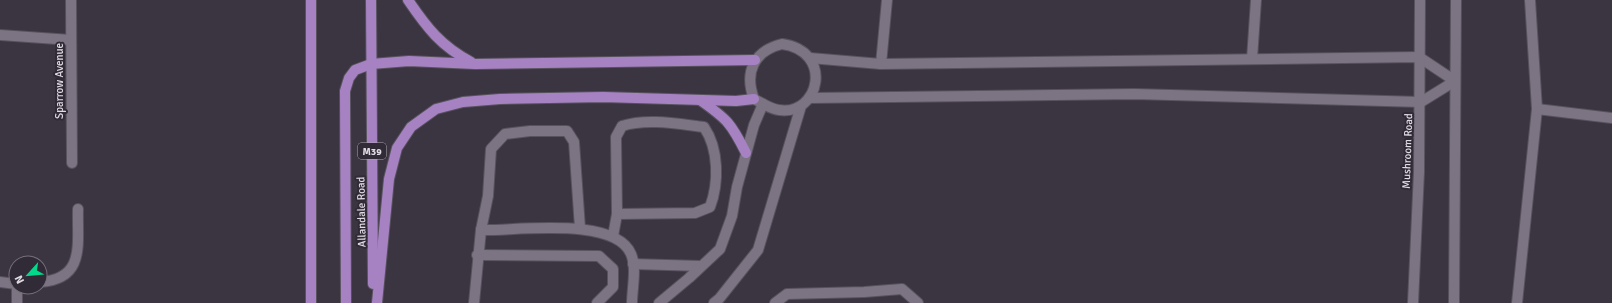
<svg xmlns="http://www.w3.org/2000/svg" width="1612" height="303" font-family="Signika,sans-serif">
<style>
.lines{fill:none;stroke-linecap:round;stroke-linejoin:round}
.lane-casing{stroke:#57525d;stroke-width:12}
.street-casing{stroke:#57525d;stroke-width:12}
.primary-casing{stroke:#57525d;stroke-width:12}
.lane{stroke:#7c7483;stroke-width:10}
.street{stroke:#7c7483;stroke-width:10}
.primary{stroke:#a682c3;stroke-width:10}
.labels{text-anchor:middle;stroke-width:4;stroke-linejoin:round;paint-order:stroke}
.shield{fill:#312a37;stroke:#aca7b0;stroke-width:1}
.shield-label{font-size:10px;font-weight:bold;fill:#e0dce4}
.street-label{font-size:11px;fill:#e0dce4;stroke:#312a37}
</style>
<rect width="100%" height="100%" fill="#3b3441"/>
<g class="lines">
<g class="lane-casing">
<g id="lane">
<path d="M1252,59L1256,0"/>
<path d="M881,64L887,0"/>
<path d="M481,230L488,196L491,149L505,134L530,131H567L574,142L580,228"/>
<path d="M613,236L617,214L616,137L622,126C647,118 678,124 704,127C719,149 719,183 710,207L695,213L617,214"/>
<path d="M477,255L599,256L613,269V287L597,303"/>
<path d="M633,264L701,266"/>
<path d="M474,303L481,230C516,231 615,216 631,254C637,268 632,289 632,303"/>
<path d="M659,303L689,278L720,249L732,216L737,187L754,125L763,104"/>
<path d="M714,303L719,299L758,250L801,106"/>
<path d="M775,303L787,294L864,292L902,289L918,303"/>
</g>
</g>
<g class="street-casing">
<g id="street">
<path d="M71,0L72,163"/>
<path d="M0,35L71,40"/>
<path d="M782,44C834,51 820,116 779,110C770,109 762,103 754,99C744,72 754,51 782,44Z"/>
<path d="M809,98L1134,94L1421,102L1455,81L1419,57L881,64L810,58"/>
<path d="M1537,109L1612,118"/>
<path d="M0,282L16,284"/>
<path d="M40,282C86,279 77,244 78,209"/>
<path d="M17,287V303"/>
<path d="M1413,303L1419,172L1420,0"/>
<path d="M1454,303L1456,0"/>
<path d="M1517,303L1537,109L1530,0"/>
</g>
</g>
<g class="primary-casing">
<g id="primary">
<path d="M371,0L373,284"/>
<path d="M408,0C427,28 441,46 471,62"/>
<path d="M700,100C727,119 731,123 746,153"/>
<path d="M311,303V0"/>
<path d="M346,303L345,91L349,78L355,70L371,64L409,61L475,64L755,60"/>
<path d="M377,303L389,179L397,148L411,127L436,109L463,102L500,99L603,97L736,101L754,99"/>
</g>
</g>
<use href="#lane" class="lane"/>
<use href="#street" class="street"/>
<use href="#primary" class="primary"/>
</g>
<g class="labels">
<rect class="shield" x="358" y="143" width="28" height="16" rx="3"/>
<g class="shield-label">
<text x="372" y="155">M39</text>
</g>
<g class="street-label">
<text transform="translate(59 81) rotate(-90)" y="4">Sparrow Avenue</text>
<text transform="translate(1407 151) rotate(-88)" y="4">Mushroom Road</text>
<text transform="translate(361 212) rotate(-91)" y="4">Allandale Road</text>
</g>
</g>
<g transform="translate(28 275) rotate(243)"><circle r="19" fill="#312a37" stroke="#77717c"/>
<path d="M0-3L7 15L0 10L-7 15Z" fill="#03d98b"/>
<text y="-6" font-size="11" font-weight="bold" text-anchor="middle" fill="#e0dce4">N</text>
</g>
</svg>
